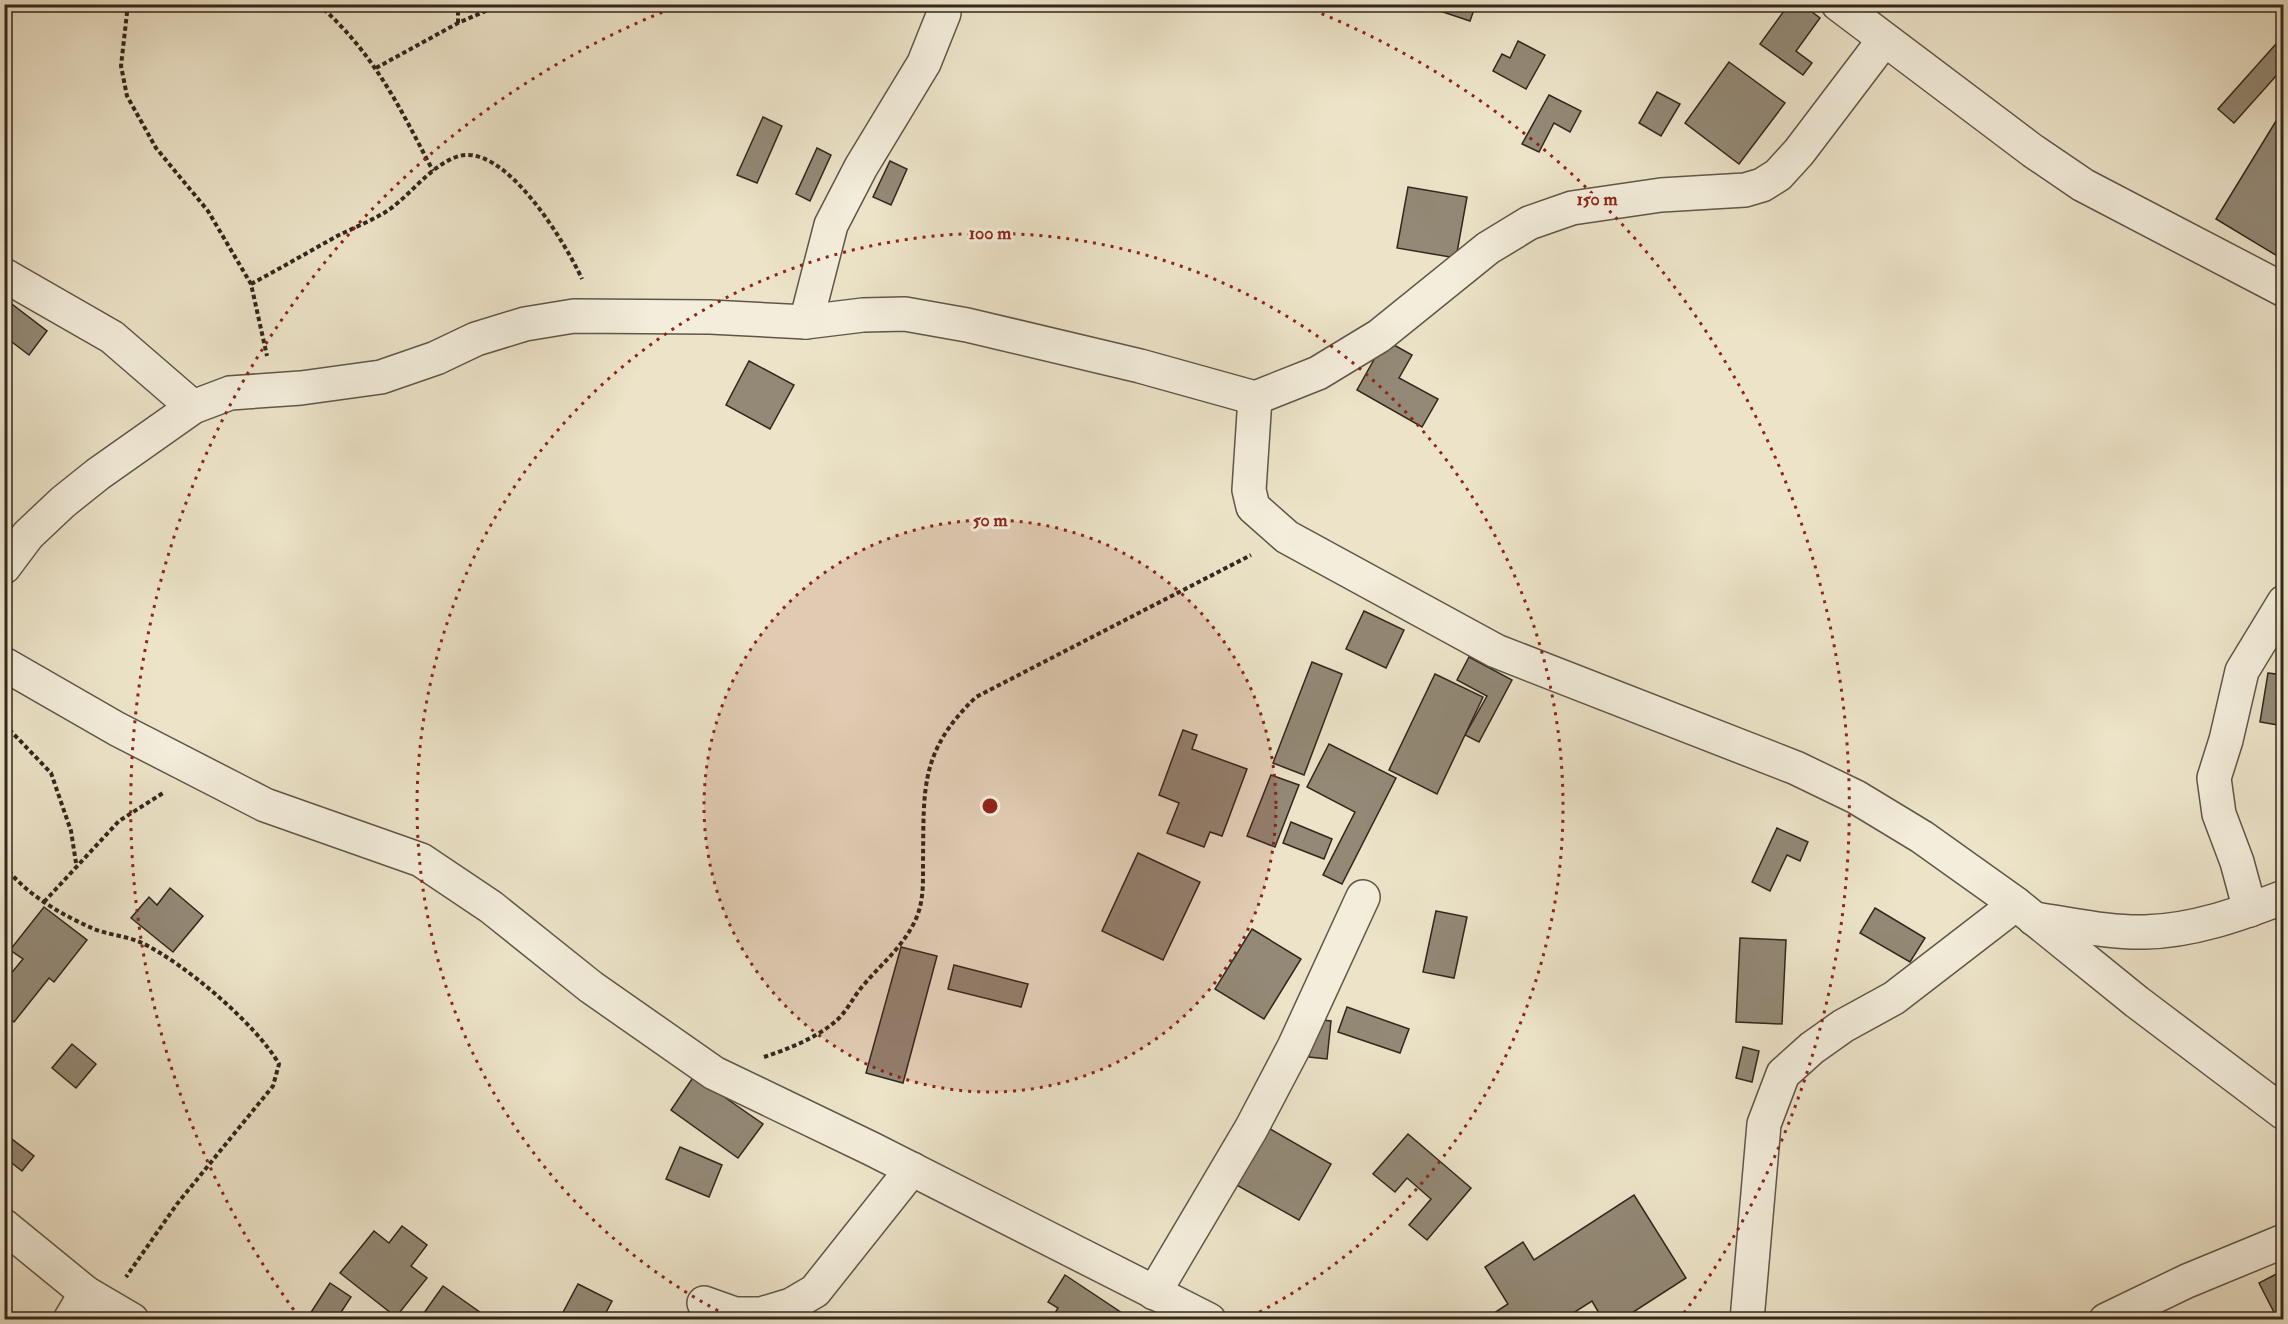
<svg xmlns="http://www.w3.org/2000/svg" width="2288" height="1324" font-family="'IM FELL Double Pica',serif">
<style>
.building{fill:#938976;stroke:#32271d;stroke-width:1.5}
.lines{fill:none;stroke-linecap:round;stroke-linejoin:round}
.street-casing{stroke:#605648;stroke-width:36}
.path{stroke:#32271d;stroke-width:4;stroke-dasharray:4.5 3;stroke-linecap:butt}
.street{stroke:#f3eddb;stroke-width:33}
.ring{fill:none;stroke:#8f2418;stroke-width:3;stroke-dasharray:3 6}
.centre{fill:#8f2418;stroke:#f3eddb;stroke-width:3}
.ring-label{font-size:18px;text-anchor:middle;font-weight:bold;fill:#8f2418;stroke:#f3eddb;stroke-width:6;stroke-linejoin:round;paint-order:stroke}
</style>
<rect width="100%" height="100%" fill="#ece3c8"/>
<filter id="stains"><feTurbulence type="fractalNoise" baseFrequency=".00333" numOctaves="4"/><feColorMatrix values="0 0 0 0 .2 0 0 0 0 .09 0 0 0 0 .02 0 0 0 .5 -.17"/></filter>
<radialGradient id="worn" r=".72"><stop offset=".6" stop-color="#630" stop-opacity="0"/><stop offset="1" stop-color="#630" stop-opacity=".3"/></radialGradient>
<g class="building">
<path d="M1439,4H1476L1470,21L1437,10Z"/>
<path d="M1789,4H1801L1820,18L1796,51L1812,63L1803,75L1760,44Z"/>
<path d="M2284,35V67L2234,123L2218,109Z"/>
<path d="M1518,41L1545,55L1526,89L1493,71L1502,54L1510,58Z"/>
<path d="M1729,62L1785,103L1739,164L1685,123Z"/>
<path d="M1657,92L1680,104L1661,136L1639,123Z"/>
<path d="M1549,95L1581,111L1570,132L1554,123L1539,152L1522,144Z"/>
<path d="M2284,108V260L2216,219Z"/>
<path d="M763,117L782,126L757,183L737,175Z"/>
<path d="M817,148L831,155L810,201L796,194Z"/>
<path d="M890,161L907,169L891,205L873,197Z"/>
<path d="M1408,187L1467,197L1456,258L1397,248Z"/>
<path d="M4,298L47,331L29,355L4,336Z"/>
<path d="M1385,340L1412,355L1399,378L1438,399L1422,427L1357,390Z"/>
<path d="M749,361L794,385L770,429L726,405Z"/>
<path d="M1364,611L1404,630L1386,668L1346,649Z"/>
<path d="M1469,657L1512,680L1479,742L1465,735L1487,696L1457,680Z"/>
<path d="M1312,662L1342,674L1304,775L1273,763Z"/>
<path d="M2268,673L2284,675V726L2260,722Z"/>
<path d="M1435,674L1483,697L1437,794L1389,770Z"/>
<path d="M1183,730L1197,735L1192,749L1247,769L1222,836L1210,832L1204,847L1167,833L1179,803L1159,795Z"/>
<path d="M1329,744L1396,778L1342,884L1323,875L1355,812L1307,787Z"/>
<path d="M1271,775L1299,785L1275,847L1247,836Z"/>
<path d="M1291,822L1332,839L1324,859L1283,843Z"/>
<path d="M1777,828L1808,842L1800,861L1787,855L1770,891L1752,882Z"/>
<path d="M1138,853L1200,882L1163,960L1102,931Z"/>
<path d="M170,888L203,916L173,952L131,918L149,897L157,905Z"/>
<path d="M44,907L87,940L54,982L49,978L14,1022L4,1014V982L23,959L10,950Z"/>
<path d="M1875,908L1925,938L1910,962L1860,933Z"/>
<path d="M1436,911L1467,917L1454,978L1423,972Z"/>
<path d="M1252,929L1301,959L1264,1019L1215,989Z"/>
<path d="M1740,938L1786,940L1782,1024L1736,1022Z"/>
<path d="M901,947L937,956L903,1083L866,1073Z"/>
<path d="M954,965L1028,984L1021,1007L948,989Z"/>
<path d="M1347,1007L1409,1029L1400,1053L1338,1032Z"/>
<path d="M1314,1019L1331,1021L1327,1059L1309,1057Z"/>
<path d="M72,1044L96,1064L76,1088L52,1068Z"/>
<path d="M1743,1047L1759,1051L1752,1082L1736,1078Z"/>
<path d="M694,1076L763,1124L738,1158L671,1110Z"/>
<path d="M1265,1126L1331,1164L1299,1220L1233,1183Z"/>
<path d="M4,1133L34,1156L22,1171L4,1157Z"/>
<path d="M1408,1134L1471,1188L1427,1240L1409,1225L1431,1199L1407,1178L1395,1192L1373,1174Z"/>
<path d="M680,1147L722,1165L709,1197L666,1179Z"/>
<path d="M1634,1195L1686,1278L1621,1320H1603L1592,1301L1562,1320H1494L1491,1315L1508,1304L1485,1267L1523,1242L1534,1260Z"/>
<path d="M402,1226L427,1245L411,1266L427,1278L396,1317L340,1273L374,1231L389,1243Z"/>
<path d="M2282,1271L2284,1320H2278L2259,1283Z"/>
<path d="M1065,1275L1122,1313L1117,1320H1051L1058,1308L1048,1302Z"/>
<path d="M330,1283L351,1297L336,1320H306Z"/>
<path d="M578,1284L612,1301L602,1320L592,1317L559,1320Z"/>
<path d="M443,1286L491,1320H419Z"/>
</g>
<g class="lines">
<g class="street-casing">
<g id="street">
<path d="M1838,4L2033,151L2083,185L2284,290"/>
<path d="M4,275L112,337L193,407"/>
<path d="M806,322L831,225L861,167L924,63L944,13V4"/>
<path d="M1255,398L1249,490L1253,507L1287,537L1496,651L1796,768L1856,797L1922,837L2016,904L2137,1002L2284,1113"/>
<path d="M4,567L28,535L63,502L98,474L193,407L230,393L301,388L381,377L436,358L476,339L525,324L574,316L710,317L806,322L863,315L905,314L967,325L1140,366L1255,398L1318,373L1379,336L1488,248L1529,223L1572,208L1661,195L1745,190L1762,185L1778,175L1799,152L1884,40"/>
<path d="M4,664L117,729L265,805L421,860L491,907L591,987L714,1073L872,1149L1209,1320"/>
<path d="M2250,910L2237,862L2219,814L2214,778L2226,740L2242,671L2284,602"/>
<path d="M2034,919C2071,924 2108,933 2145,932C2193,931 2240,914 2284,897"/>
<path d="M4,1226L86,1293L132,1320"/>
<path d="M1154,1293L1251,1129L1294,1047L1363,897"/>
<path d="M704,1303L735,1314H761L791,1305L815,1291L912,1169"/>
<path d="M70,1320L86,1293"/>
<path d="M1747,1320L1764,1124L1783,1074L1812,1048L1843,1026L1894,998L2016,904"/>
<path d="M2106,1320L2187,1281L2284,1241"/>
</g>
</g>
<g class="path">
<path d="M128,4L121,66L127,96L156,148L208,211L251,284L267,356"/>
<path d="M318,4C374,53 399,106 433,171"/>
<path d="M458,23V4"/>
<path d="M376,68L458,23L502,4"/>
<path d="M251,284C281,268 310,251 339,235C354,228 370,221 384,213C410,197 427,168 456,157C504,139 566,244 582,279"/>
<path d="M4,724L51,773L71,831L76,863"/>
<path d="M4,865C25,894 62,915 94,929C109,935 127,936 142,943C184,963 256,1024 279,1064L273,1086L177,1204L126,1277"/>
<path d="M44,902L119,821L163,793"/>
<path d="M764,1057C788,1049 817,1038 837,1020C846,1012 853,998 861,988C880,965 902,948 915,921C924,902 923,883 923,863C924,789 919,752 976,697L1251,555"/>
</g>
<use href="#street" class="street"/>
</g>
<circle cx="990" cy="806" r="286" fill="#8f2418" fill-opacity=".12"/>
<g class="ring">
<circle cx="990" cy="806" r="286"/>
<path d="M734 1319A573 573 0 1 1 1246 1319"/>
<path d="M299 1317A859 859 0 0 1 675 7M1305 7A859 859 0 0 1 1681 1317"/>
</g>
<circle cx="990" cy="806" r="9" class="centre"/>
<g class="ring-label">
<text x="1597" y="205">150 m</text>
<text x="990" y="239">100 m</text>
<text x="990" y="526">50 m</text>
</g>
<rect width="2288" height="1324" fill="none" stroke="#ece3c8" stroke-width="24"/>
<rect x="6" y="6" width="2276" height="1312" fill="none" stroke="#32271d" stroke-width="3"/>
<rect x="12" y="12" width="2264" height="1300" fill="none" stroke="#32271d" stroke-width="1.5"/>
<rect width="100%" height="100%" filter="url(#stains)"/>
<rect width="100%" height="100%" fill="url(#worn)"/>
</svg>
